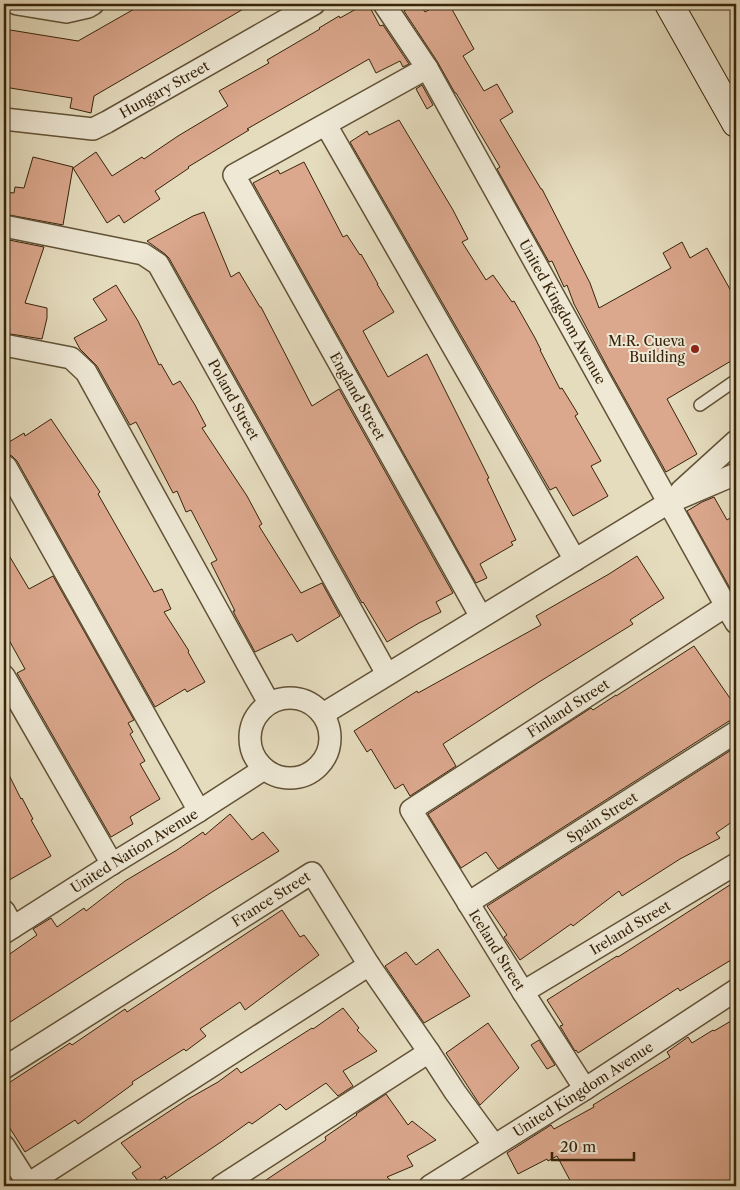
<svg xmlns="http://www.w3.org/2000/svg" width="740" height="1190" font-family="'Libre Caslon Text',serif">
<style>
.building{fill:#dba78d;stroke:#37240a}
.lines{fill:none;stroke-linecap:round;stroke-linejoin:round}
.service-casing{stroke:#625237;stroke-width:14}
.minor-casing{stroke:#625237;stroke-width:24}
.secondary-casing{stroke:#37240a;stroke-width:30}
.service{stroke:#eee8d5;stroke-width:11}
.minor{stroke:#eee8d5;stroke-width:21}
.secondary{stroke:#eee8d5;stroke-width:28}
.poi-dot{fill:#8f2418;stroke:#eee8d5;stroke-width:2}
.labels{text-anchor:middle;stroke-width:4;stroke-linejoin:round;paint-order:stroke}
.street-label{font-size:14px;fill:#37240a;stroke:#eee8d5}
.poi-label{font-size:14px;fill:#37240a;stroke:#eee8d5;text-anchor:end}
</style>
<rect width="100%" height="100%" fill="#e5dcbe"/>
<filter id="stains"><feTurbulence type="fractalNoise" baseFrequency=".004" numOctaves="4"/><feColorMatrix values="0 0 0 0 .2 0 0 0 0 .09 0 0 0 0 .02 0 0 0 .5 -.17"/></filter>
<radialGradient id="worn" r=".72"><stop offset=".6" stop-color="#630" stop-opacity="0"/><stop offset="1" stop-color="#630" stop-opacity=".3"/></radialGradient>
<g class="building">
<path d="M143,4H252L94,96L91,113L70,108L72,98L4,87V29L78,41Z"/>
<path d="M365,4H368L380,26L383,25L409,64L403,67L400,61L376,73L369,59L247,129L249,130L188,167L189,168L155,191L160,199L124,223L119,215L107,223L73,168L96,152L112,176L142,157L144,159L178,136L228,106L219,91L269,63L267,60L320,29L319,28L339,16L340,18Z"/>
<path d="M416,4H420L425,12L439,4H449L474,49L463,56L484,91L497,84L513,112L500,120L541,189H542L590,283L599,308L671,268L663,253L682,242L690,258L707,248L736,300V358L667,399L697,454L666,472L609,370L574,304L567,285L564,287L552,261L549,262L497,169L500,167L456,93H455L437,61L404,11Z"/>
<path d="M422,85L433,105L427,109L416,89Z"/>
<path d="M399,120L453,210L468,239L462,242L486,280L493,275L512,302L514,301L535,338L541,350H540L560,389L562,388L578,414L575,416L601,461L591,466L608,496L573,516L556,487L550,490L350,142L367,131L369,135Z"/>
<path d="M33,157L73,167L63,225L4,214V192L14,193L15,187L24,188Z"/>
<path d="M304,162L343,237L347,235L360,255L361,254L378,284H377L394,312L363,331L388,377L427,354L489,478L487,479L516,540L511,542L513,545L480,564L487,578L476,583L253,183L278,170L280,174Z"/>
<path d="M204,212L231,277L239,272L260,307H261L312,406L339,389L453,593L436,602L441,612L419,623L387,642L363,602L362,603L169,258L165,254L147,241L193,216Z"/>
<path d="M4,239L44,247L25,303L47,308V318L42,339L4,333Z"/>
<path d="M116,285L138,321L159,365L161,364L173,385L180,381L195,405L206,426L202,428L247,496L262,524L259,526L301,593L322,583L340,616L297,642L292,634L255,652L236,617L233,611H235L211,563L217,560L191,510L186,512L177,491L173,493L136,422L130,425L97,366L80,349L74,338L107,320L93,299Z"/>
<path d="M51,419L100,492L98,494L154,592L162,589L171,609L164,612L189,651L188,652L205,682L187,692L185,689L155,707L17,461L12,456L6,454L4,450V445L24,433L25,436Z"/>
<path d="M714,497L727,520L736,514V599L687,511L702,502Z"/>
<path d="M4,547L29,589L53,576L134,720L128,723L133,732L130,734L145,761L140,764L160,799L130,817L133,824L111,837L17,673L25,669L4,631Z"/>
<path d="M637,556L664,598L630,620L633,624L539,682L443,744L456,766L410,796L403,784L395,789L371,749L367,752L354,731L417,691L418,693L541,625L536,616L609,574Z"/>
<path d="M694,646L736,707V720L729,721L498,869L486,852L461,868L428,814L591,708L593,710L616,695V696Z"/>
<path d="M736,747V819L716,833L720,838L680,859L622,896L619,891L573,926L571,924L520,960L504,937L507,935L487,906Z"/>
<path d="M4,765L21,799L22,798L33,819L31,820L51,856L4,883Z"/>
<path d="M230,814L252,840L263,832L279,851L212,892L4,1026V958L37,935L33,929L51,918L57,927L84,908L86,911L125,881L177,850L203,832L205,835Z"/>
<path d="M736,881V957L680,991L678,988L578,1053L576,1050L575,1051L560,1026L563,1025L547,1000L617,956L618,957Z"/>
<path d="M282,910L300,937L304,935L319,955L245,1010L240,1002L200,1029L206,1036L186,1051L184,1049L132,1082L133,1084L78,1124L75,1120L25,1152L4,1119V1086L70,1043L72,1045L125,1009L127,1012Z"/>
<path d="M438,949L470,996L424,1023L385,966L406,952L416,965Z"/>
<path d="M343,1008L359,1028L357,1030L377,1051L343,1071L353,1086L338,1096L326,1083L286,1110L280,1104L252,1124L249,1122L221,1142L166,1179L165,1176L151,1186H142L132,1173L141,1167L121,1143L188,1099L218,1082L237,1068L241,1073L312,1028L313,1029Z"/>
<path d="M736,1018V1186H573L557,1156L548,1161L547,1159L518,1174L507,1153L551,1125L554,1129L594,1107L593,1105L670,1057L667,1052L688,1037L692,1043L713,1030L714,1031Z"/>
<path d="M488,1023L519,1068L480,1105L446,1053Z"/>
<path d="M539,1040L555,1065L547,1069L531,1045Z"/>
<path d="M386,1094L408,1125L412,1121L436,1140L407,1156L413,1166L387,1177L397,1186H257L326,1140L325,1137L357,1115L356,1114Z"/>
</g>
<g class="lines">
<g class="service-casing">
<path id="service" d="M700,405L736,380"/>
</g>
<g class="minor-casing">
<g id="minor">
<path d="M17,4L66,12L88,7L93,4"/>
<path id="s1" d="M384,4L427,68L726,606L736,623"/>
<path id="s2" d="M427,68L234,175L481,617"/>
<path id="s3" d="M4,119L93,129L107,122L314,4"/>
<path d="M326,125L575,560"/>
<path id="s4" d="M4,226L143,254L158,264L387,674"/>
<path d="M4,345L71,358L86,372L269,703"/>
<path d="M4,466L6,467L199,811"/>
<path d="M681,491L736,441"/>
<path d="M4,676L112,864"/>
<circle cx="290" cy="738" r="40"/>
<path d="M323,714L668,503L736,474"/>
<path id="s5" d="M468,903L736,732"/>
<path d="M4,911L13,927"/>
<path id="s6" d="M4,933L112,864L199,811L264,769"/>
<path id="s7" d="M523,992L736,864"/>
<path id="s8" d="M4,1068L312,873L369,965L429,1052L455,1092L494,1145"/>
<path id="s9" d="M585,1089L523,992L411,810L726,606"/>
<path d="M4,1146L28,1184L32,1186"/>
<path d="M28,1184L369,965"/>
<path d="M221,1186L429,1052"/>
<path id="s10" d="M430,1186L585,1089L736,990"/>
</g>
</g>
<g class="secondary-casing">
<path id="secondary" d="M669,4L736,123"/>
</g>
<use href="#service" class="service"/>
<use href="#minor" class="minor"/>
<use href="#secondary" class="secondary"/>
</g>
<circle class="poi-dot" cx="695" cy="349" r="5"/>
<g class="labels">
<g class="street-label">
<text dy="5" stroke="none"><textPath href="#s3" startOffset="171">Hungary Street</textPath></text>
<text dy="5" stroke="none"><textPath href="#s1" startOffset="356">United Kingdom Avenue</textPath></text>
<text dy="5" stroke="none"><textPath href="#s2" startOffset="474">England Street</textPath></text>
<text dy="5" stroke="none"><textPath href="#s4" startOffset="315">Poland Street</textPath></text>
<text dy="5" stroke="none"><textPath href="#s9" startOffset="516">Finland Street</textPath></text>
<text dy="5" stroke="none"><textPath href="#s5" startOffset="159">Spain Street</textPath></text>
<text dy="5" stroke="none"><textPath href="#s6" startOffset="154">United Nation Avenue</textPath></text>
<text dy="5" stroke="none"><textPath href="#s8" startOffset="316">France Street</textPath></text>
<text dy="5" stroke="none"><textPath href="#s7" startOffset="125">Ireland Street</textPath></text>
<text transform="translate(497 950) rotate(58)" y="5">Iceland Street</text>
<text dy="5" stroke="none"><textPath href="#s10" startOffset="181">United Kingdom Avenue</textPath></text>
</g>
<g class="poi-label">
<text x="685" y="346">M.R. Cueva<tspan x="685" dy="16">Building</tspan></text>
</g>
</g>
<rect width="740" height="1190" fill="none" stroke="#e5dcbe" stroke-width="20"/>
<rect x="5" y="5" width="730" height="1180" fill="none" stroke="#37240a" stroke-width="2.5"/>
<rect x="10" y="10" width="720" height="1170" fill="none" stroke="#37240a"/>
<path d="M552 1152v8h82v-8" fill="none" stroke="#37240a" stroke-width="2.5"/>
<text x="560" y="1152" font-size="15" fill="#37240a" stroke="#eee8d5" stroke-width="4" paint-order="stroke">20 m</text>
<rect width="100%" height="100%" filter="url(#stains)"/>
<rect width="100%" height="100%" fill="url(#worn)"/>
</svg>
